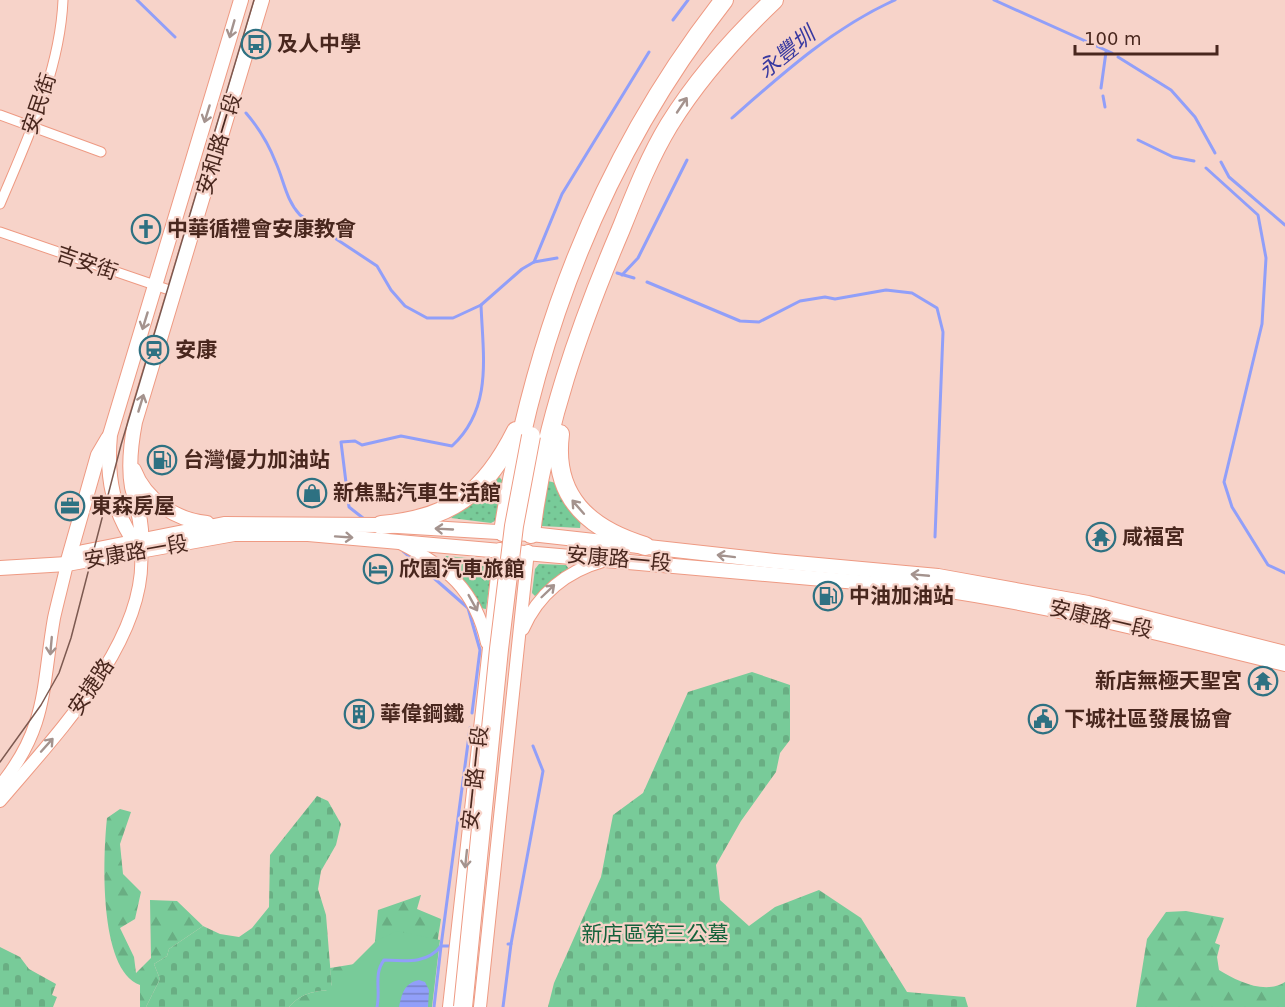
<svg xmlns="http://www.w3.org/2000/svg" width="1285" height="1007" font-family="'DejaVu Sans','Noto Sans TC',sans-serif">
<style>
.grass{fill:url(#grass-dots)}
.forest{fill:url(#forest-firs)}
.cemetery{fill:url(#cemetery-stones)}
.park{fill:#78cb99}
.water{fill:url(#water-rules)}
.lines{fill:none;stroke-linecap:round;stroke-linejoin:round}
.stream{stroke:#919ff9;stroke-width:3}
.minor-casing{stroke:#ee9a83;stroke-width:11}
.tertiary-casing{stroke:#ee9a83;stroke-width:14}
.secondary-casing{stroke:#ee9a83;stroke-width:16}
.motorway-casing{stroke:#ee9a83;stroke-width:20}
.minor{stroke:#fff;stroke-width:9}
.tertiary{stroke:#fff;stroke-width:12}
.secondary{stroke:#fff;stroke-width:14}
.motorway{stroke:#fff;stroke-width:18}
.tram{stroke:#7c5950;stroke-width:1.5}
.motorway-bridge-casing{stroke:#ee9a83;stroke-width:20;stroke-linecap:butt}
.motorway-bridge{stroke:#fff;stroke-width:18}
.oneway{stroke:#a4938e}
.labels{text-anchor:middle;stroke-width:4.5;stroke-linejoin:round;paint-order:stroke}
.poi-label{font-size:21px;font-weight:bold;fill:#49271e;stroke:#f7d3c9;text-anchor:start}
.street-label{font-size:21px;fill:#49271e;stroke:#f7d3c9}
.park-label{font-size:21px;fill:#14623b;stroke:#f7d3c9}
.water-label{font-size:22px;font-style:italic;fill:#3839a0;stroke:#f7d3c9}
</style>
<defs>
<pattern id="grass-dots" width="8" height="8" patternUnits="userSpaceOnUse" patternTransform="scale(1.5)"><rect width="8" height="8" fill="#78cb99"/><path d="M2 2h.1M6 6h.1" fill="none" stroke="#69ae83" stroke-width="1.8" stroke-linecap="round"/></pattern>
<pattern id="forest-firs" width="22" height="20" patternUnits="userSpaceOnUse" patternTransform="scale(1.5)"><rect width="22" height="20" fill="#78cb99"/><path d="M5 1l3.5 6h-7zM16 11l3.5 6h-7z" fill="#69ae83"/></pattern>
<pattern id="cemetery-stones" width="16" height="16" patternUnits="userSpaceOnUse" patternTransform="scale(1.5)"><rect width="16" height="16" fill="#78cb99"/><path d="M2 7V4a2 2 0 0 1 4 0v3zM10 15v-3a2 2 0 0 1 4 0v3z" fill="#69ae83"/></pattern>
<pattern id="water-rules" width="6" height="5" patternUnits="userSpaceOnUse" patternTransform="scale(1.5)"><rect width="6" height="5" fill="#919ff9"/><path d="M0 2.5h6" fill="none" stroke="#7882c9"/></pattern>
</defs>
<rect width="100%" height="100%" fill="#f7d3c9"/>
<g class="grass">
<path d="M499,477L503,481L497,520L491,523L451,518Z"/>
<path d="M548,481L556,483L581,519L580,528L541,526L542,496Z"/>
<path d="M446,556L490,560L492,566L486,609L480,608L468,585L441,559Z"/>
<path d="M539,564L566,565L569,569L535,596L532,593L535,569Z"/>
</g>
<g class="forest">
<path d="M120,809L131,812L120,844L123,874L141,892L135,919L120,928L134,957L136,973L151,958L150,900L177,901L203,926L169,949L167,956L154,964L160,979L146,1007H140V985C98,970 103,855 107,818Z"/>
<path d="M421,895L417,909L441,919L435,957L380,1007H289C302,993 313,991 332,990L330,968L373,961L378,910Z"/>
<path d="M1186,911L1224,918L1215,943L1220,945L1217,957L1219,970C1237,981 1265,995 1285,982V1007H1136L1147,939L1166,912Z"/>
</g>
<g class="cemetery">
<path d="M752,672L790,685V740L780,753L776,772L741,821L716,865L720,900L749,926L775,907L819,890L861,918L907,992L965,997L968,1007H548L554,983L601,877L613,815L643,793L688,692Z"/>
<path d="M317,796L328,801L341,824L336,845L321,871L318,889L326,915L332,990C313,991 302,993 289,1007H146L160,979L154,964L167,956L169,949L203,926L220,934L239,937L252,928L269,907L270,855Z"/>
<path d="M0,947L20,957L29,969L56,984L52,995L57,997L53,1007H0Z"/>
</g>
<path class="park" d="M397,931L440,940L432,1007H310L376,941Z"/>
<path class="water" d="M419,980L425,982L429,990L428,1007H399C402,994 404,983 419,980Z"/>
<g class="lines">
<g class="stream">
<path d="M137,0L175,37"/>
<path d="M994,0L1112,53"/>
<path d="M673,20L688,0"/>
<path d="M1118,57L1171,90L1195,117L1215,153"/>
<path d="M1101,88L1106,52"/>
<path d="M1103,96L1105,107"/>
<path d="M246,113C259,128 269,145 276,163C284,181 286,200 300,215L377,266L391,290L405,306L427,318H453L481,305L522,269L534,262L557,258"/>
<path d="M732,118C783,73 833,28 895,0"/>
<path d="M1138,140L1173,157L1194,161"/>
<path d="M1221,162L1229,177L1285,225"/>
<path d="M1206,168L1258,215L1266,258L1262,324L1224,482L1232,507L1268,565L1285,573"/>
<path d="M534,262L562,194L649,52"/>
<path d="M617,273L634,278"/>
<path d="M622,275L638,258L687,160"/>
<path d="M647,282L740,321L759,322L800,301L825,297L835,299L886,290L912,293L937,308L943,332L935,537"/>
<path d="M363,518L349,507L341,442L355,441L362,445L401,436L452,446C493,408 483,356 481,305"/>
<path d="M403,551L468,608L480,650L472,713"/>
<path d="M508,944H511L543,771L533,746"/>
<path d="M377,1007C381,990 373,975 384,960C406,961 427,964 441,946L470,728"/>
<path d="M434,1007L441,946H453"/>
<path d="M503,1007L511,944"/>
</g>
<g class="minor-casing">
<g id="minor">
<path d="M0,115L101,152"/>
<path d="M0,204C27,140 60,71 63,0"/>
<path d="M0,232L175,292"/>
</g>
</g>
<g class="tertiary-casing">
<g id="tertiary">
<path d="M400,543C447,567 475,589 487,643"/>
<path d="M523,629C538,594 567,571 603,561"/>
<path d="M0,786C48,727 42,687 54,618C58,600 63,582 67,564"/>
<path d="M0,801C53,738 148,641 141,552"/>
<path d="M449,1007L500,549"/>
<path d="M480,1007L528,551"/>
</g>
</g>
<g class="secondary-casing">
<g id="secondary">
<path d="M134,470C145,499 175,520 207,523"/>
<path d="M138,547C113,513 106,477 110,435L241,0"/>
<path d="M141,547C143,525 137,507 132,487C128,465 131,443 135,422L262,0"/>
<path d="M69,563L83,552L224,524L381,525L531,534L774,561L938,576L1088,603L1285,653"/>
<path d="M67,564L98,455L108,438"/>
<path d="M0,568L67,564L234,534H308L937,589C1055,606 1169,636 1285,664"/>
</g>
</g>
<g class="motorway-casing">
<g id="motorway">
<path d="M560,434C552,497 589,529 645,546"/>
<path d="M381,525C451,519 485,493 516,431"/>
<path d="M503,532C533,336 601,157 724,0"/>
<path d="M531,534C543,429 580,325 621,229C635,194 649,158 669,125C698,78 734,38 774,0"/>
</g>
</g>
<use href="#minor" class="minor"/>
<use href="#tertiary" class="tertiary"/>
<use href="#secondary" class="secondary"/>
<use href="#motorway" class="motorway"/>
<path class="tram" d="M0,762L41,705L59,673L71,638L121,445L254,0"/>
<g class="motorway-bridge-casing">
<path id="motorway-bridge" d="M463,1007L499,649L514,526L531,436"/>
</g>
<use href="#motorway-bridge" class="motorway-bridge"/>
</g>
<defs><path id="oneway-shaft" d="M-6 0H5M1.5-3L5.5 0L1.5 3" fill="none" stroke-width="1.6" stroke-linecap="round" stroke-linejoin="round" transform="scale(1.5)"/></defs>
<g class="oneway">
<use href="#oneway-shaft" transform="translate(232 29) rotate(106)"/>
<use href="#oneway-shaft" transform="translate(682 105) rotate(-56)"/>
<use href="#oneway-shaft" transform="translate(207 114) rotate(107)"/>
<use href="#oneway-shaft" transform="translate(145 321) rotate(107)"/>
<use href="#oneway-shaft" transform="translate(141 403) rotate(-73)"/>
<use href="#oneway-shaft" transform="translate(578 507) rotate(-131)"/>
<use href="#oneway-shaft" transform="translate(444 529) rotate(-177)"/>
<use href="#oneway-shaft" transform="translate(344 537) rotate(4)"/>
<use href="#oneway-shaft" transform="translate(726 556) rotate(-173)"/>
<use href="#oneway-shaft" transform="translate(920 575) rotate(-175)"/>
<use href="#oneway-shaft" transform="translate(548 591) rotate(-44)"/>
<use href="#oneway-shaft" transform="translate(473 603) rotate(61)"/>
<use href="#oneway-shaft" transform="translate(51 646) rotate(95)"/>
<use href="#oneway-shaft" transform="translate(47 745) rotate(-48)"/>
<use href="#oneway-shaft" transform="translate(466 859) rotate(96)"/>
</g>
<defs>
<g id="bus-ring" transform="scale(1.5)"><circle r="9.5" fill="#f7d3c9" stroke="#2e7182" stroke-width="1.5"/><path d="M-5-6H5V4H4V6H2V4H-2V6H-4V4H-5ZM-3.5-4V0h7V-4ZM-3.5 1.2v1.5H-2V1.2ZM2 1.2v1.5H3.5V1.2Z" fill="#2e7182"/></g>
<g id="church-ring" transform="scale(1.5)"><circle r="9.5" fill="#f7d3c9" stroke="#2e7182" stroke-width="1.5"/><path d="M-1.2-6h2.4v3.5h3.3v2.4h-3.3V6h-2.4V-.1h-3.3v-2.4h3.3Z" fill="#2e7182"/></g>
<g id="station-ring" transform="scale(1.5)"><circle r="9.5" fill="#f7d3c9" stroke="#2e7182" stroke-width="1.5"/><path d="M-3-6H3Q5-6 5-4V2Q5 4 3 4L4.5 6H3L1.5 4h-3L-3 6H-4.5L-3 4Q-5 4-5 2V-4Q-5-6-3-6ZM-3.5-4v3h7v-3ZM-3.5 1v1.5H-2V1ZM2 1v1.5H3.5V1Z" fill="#2e7182"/></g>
<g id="fuel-ring" transform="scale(1.5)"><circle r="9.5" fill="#f7d3c9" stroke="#2e7182" stroke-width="1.5"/><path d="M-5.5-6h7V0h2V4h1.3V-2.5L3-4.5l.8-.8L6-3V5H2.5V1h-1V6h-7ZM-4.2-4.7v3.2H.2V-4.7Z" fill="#2e7182"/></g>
<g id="shop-ring" transform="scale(1.5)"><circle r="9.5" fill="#f7d3c9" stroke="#2e7182" stroke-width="1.5"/><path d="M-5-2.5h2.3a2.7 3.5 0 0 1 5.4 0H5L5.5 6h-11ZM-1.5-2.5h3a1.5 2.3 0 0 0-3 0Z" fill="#2e7182"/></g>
<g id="office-ring" transform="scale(1.5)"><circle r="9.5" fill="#f7d3c9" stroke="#2e7182" stroke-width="1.5"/><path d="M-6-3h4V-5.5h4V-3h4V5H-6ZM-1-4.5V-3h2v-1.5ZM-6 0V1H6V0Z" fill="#2e7182"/></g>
<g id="temple-ring" transform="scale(1.5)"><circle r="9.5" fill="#f7d3c9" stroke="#2e7182" stroke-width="1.5"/><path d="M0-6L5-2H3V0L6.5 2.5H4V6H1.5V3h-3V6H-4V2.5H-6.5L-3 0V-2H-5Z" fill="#2e7182"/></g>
<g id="hotel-ring" transform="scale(1.5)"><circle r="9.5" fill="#f7d3c9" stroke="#2e7182" stroke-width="1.5"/><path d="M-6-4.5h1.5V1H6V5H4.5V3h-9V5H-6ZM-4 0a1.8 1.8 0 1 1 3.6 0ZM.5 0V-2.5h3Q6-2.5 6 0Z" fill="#2e7182"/></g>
<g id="building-ring" transform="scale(1.5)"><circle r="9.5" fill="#f7d3c9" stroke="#2e7182" stroke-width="1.5"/><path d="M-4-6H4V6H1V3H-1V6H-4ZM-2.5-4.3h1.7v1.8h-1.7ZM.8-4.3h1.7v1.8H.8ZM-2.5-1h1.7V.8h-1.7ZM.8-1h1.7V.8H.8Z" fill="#2e7182"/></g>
<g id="civic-ring" transform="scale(1.5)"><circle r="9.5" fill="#f7d3c9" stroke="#2e7182" stroke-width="1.5"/><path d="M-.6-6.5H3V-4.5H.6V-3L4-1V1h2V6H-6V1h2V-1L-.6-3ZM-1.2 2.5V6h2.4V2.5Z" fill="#2e7182"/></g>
</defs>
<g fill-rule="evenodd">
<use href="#bus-ring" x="256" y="44"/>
<use href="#church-ring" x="146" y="229"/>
<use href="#station-ring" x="154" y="350"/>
<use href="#fuel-ring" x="162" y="460"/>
<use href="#shop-ring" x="312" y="493"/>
<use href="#office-ring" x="70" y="506"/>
<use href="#temple-ring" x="1101" y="537"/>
<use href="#hotel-ring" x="378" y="569"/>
<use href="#fuel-ring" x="828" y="596"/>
<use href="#temple-ring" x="1263" y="681"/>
<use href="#building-ring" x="359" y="714"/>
<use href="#civic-ring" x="1043" y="719"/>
</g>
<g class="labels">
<g class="poi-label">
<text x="277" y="51">及人中學</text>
<text x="167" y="236">中華循禮會安康教會</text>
<text x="175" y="357">安康</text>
<text x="183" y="467">台灣優力加油站</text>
<text x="333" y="500">新焦點汽車生活館</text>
<text x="91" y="513">東森房屋</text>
<text x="1122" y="544">咸福宮</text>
<text x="399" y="576">欣園汽車旅館</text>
<text x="849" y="603">中油加油站</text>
<text x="1242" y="688" text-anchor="end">新店無極天聖宮</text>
<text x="380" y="721">華偉鋼鐵</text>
<text x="1064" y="726">下城社區發展協會</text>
</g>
<g class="street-label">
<text transform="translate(39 104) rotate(-71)" y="7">安民街</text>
<text transform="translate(219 144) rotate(-73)" y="7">安和路一段</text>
<text transform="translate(87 263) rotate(19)" y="7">吉安街</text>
<text transform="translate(136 552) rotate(-10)" y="7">安康路一段</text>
<text transform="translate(619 559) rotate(5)" y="7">安康路一段</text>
<text transform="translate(1101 619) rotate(13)" y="7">安康路一段</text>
<text transform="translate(91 687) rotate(-56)" y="7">安捷路</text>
<text transform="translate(475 778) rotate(-84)" y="7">安一路一段</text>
</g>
<g class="park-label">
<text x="655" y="941">新店區第三公墓</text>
</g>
<g class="water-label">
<text transform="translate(786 52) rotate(-39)" y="8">永豐圳</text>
</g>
</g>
<path d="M1075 45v9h142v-9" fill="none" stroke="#49271e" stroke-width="3"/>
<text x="1084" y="45" font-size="18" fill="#49271e" stroke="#f7d3c9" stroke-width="4.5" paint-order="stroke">100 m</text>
</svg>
